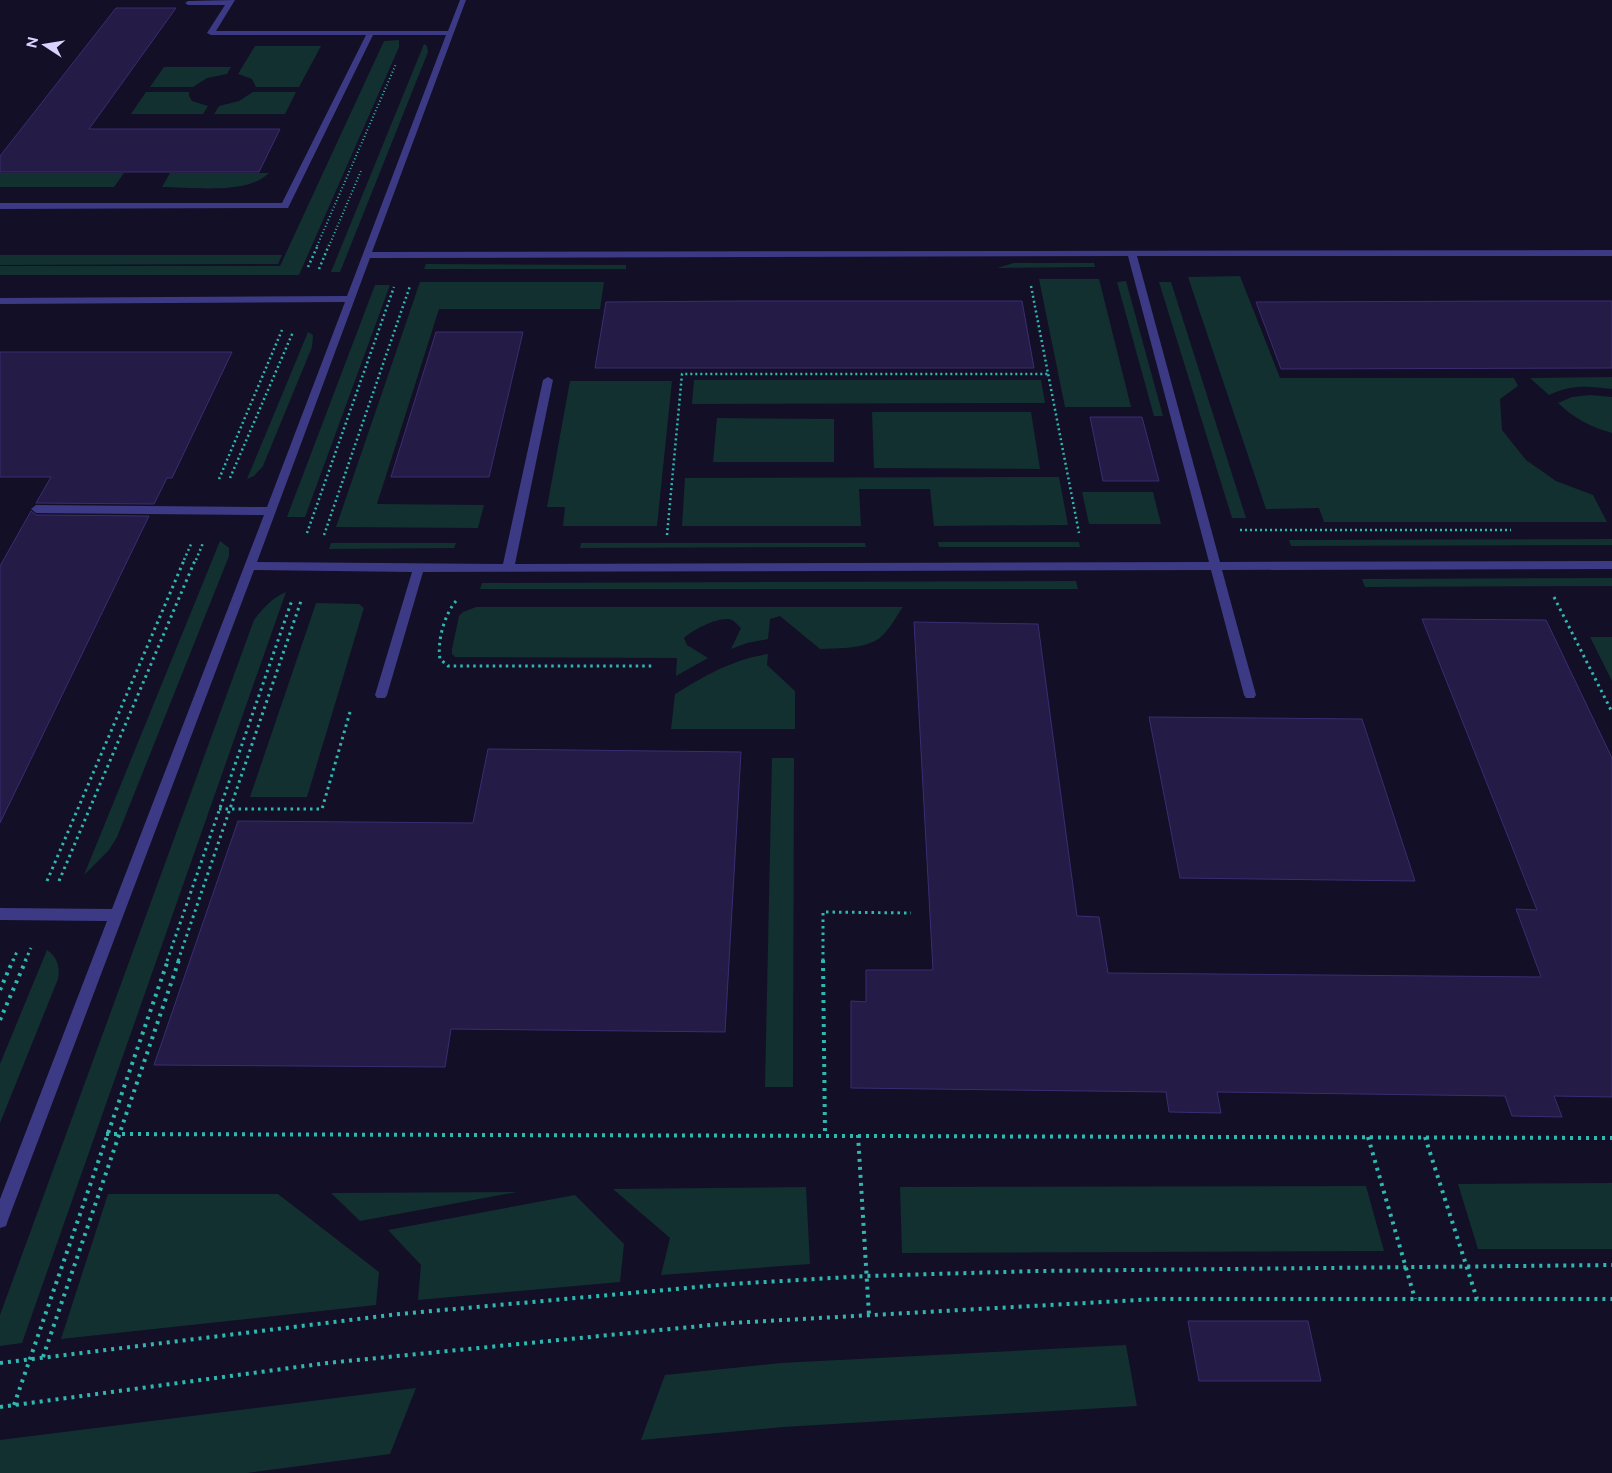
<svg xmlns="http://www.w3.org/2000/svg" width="1612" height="1473" font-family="'Public Sans',sans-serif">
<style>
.green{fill:#12302f}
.building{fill:#241b47;stroke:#3b2d73}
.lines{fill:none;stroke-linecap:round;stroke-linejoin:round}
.path-far3{stroke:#2fb8b0;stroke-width:2;stroke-dasharray:1 2.5;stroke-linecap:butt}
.path-far2{stroke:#2fb8b0;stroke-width:2.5;stroke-dasharray:2 3;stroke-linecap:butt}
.path-far1{stroke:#2fb8b0;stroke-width:3;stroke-dasharray:2.5 4;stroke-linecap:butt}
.path{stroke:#2fb8b0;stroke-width:4;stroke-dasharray:3 5;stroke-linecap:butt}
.minor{fill:#3d3a85;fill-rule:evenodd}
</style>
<rect width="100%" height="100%" fill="#130f26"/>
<g class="green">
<path d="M399,40V47L299,275H0V266H280L384,41Z"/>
<path d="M424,44L427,46L428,52L340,272H331Z"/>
<path d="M255,46H321L299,87H256L252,79L238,74Z"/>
<path d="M164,67H231L227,74L207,78L193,87H150Z"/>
<path d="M146,92H189V96L192,101L208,106L203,114H131Z"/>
<path d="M253,92H296L285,114H214L219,106L239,101Z"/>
<path d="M0,173H124L114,187H0Z"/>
<path d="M170,173H269C247,195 192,187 162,187Z"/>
<path d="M0,255H282L278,264L0,265Z"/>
<path d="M1014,263H1094L1095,267L997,268Z"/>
<path d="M426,264L626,265V269H424Z"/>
<path d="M1240,276L1280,378H1514L1518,386L1500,399L1502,430L1526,460L1556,481L1593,495L1607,522H1324L1319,508L1266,509L1188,277Z"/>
<path d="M1039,279H1099L1131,407H1065Z"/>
<path d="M1126,281L1163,416H1154L1117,282Z"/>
<path d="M420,282H604L600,309H439L377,504L484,505L478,528L336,527Z"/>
<path d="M1159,282H1171L1246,518H1232Z"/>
<path d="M375,285H390L305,517H287Z"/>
<path d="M308,332L313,335L312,347L263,466L254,476L247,479Z"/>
<path d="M1612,377V389C1588,386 1571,384 1549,395L1530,378Z"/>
<path d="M694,380H1041L1045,403L692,404Z"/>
<path d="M570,381H672L657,526H563L565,507H547Z"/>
<path d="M1590,395L1612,397V433C1590,427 1574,418 1558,403L1572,397Z"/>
<path d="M872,412H1031L1040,469L874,468Z"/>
<path d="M717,418L834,419V462H713Z"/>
<path d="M1059,477L1068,525L934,526L930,489H859L861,526H682L685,478Z"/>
<path d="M1153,492L1161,524H1089L1082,492Z"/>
<path d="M1612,539V545L1291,546L1289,540Z"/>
<path d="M220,541L229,548V556L117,837L109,850L84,875Z"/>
<path d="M938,542H1079L1080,547H939Z"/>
<path d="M331,543H456L454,548L329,549Z"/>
<path d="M581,543H865L866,547L580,548Z"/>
<path d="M1612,578V586L1365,587L1362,579Z"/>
<path d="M1076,581L1078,589H480L482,583Z"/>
<path d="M286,592L22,1343L0,1346V1315L254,620C263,608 272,598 286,592Z"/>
<path d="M316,603L359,604L364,608L363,611L307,797H250Z"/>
<path d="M476,607H903C895,618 887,635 875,641C860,649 837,648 820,649L780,616L770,619L768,639L747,643L731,649L741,628C737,624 733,619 728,619C716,618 692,630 684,638L687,645L708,658L676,676L677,658L455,657L452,654V649L459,616L463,612Z"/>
<path d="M1590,637H1612V681Z"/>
<path d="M768,654L767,665L795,691V729H671L675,694C704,676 733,659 768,654Z"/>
<path d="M772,758H794L793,1087H765Z"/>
<path d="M47,950C58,958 60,967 58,979L0,1123V1064Z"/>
<path d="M1612,1183V1249H1478L1458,1184Z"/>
<path d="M1366,1186L1384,1251L902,1253L900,1187Z"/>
<path d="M806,1187L810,1264L661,1275L670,1238L613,1189Z"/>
<path d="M517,1192L360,1221L331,1193Z"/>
<path d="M108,1194H278L379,1272L376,1305L61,1339Z"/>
<path d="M575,1195L624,1244L620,1282L418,1300L421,1265L388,1230Z"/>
<path d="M1126,1345L1137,1406L783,1427L641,1440L665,1375L781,1363Z"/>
<path d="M416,1388L390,1454L247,1473H0V1440Z"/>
</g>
<g class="building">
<path d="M116,8H176L89,129H280L259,172H0V156Z"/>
<path d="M744,301H1022L1034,368H595L606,302Z"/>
<path d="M1532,301H1612V368L1281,369L1256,302Z"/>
<path d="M436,332H523L489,477H391Z"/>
<path d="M0,352H232L172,478H167L154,504L36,503L51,477H0Z"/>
<path d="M1090,417H1142L1159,481H1103Z"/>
<path d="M31,511L36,515L149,516L0,823V566Z"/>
<path d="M1422,619L1546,620L1612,758V1097L1554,1096L1562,1117L1512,1116L1505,1096L1217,1092L1221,1113L1169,1112L1166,1092L851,1088V1001L866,1002V970H933L914,622L1038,624L1077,916L1099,917L1108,973L1541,977L1516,909L1537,910Z"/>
<path d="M1149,717L1362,719L1415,881L1180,878Z"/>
<path d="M488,749L741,752L725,1032L451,1029L445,1067L154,1065L238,821L473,823Z"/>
<path d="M1188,1321H1308L1321,1381H1199Z"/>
</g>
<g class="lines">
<g class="path-far3">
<path d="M317,246L396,64"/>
<path d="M329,246L361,171"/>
</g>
<g class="path-far2">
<path d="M308,267L318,245"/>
<path d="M319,269L329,245"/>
<path d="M1031,286L1079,533"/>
<path d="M230,478L293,332"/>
<path d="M219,479L282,330"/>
<path d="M1240,530H1511"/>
<path d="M307,533L394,287"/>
<path d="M324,535L410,286"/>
<path d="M667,535L682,374H1049"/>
<path d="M184,560L192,542"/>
<path d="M196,560L203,543"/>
</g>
<g class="path-far1">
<path d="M1554,597L1612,712"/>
<path d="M456,601C444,615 437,642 440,659L448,666H652"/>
<path d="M219,809H322L350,712"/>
<path d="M47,881L185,558"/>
<path d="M59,881L196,558"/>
<path d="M13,961L18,949"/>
<path d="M25,961L31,948"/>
<path d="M167,961L292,600"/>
<path d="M178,961L302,598"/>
<path d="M823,961V912L911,913"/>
</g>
<g class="path">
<path d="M823,960L825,1134"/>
<path d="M0,990L13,960"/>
<path d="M0,1020L26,960"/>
<path d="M106,1134L1612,1138"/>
<path d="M858,1135L869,1315"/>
<path d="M1368,1137L1415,1299"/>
<path d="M1425,1137L1477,1299"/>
<path d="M43,1357L179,960"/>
<path d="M0,1363L399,1314L731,1284L866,1276L1037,1271L1612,1265"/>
<path d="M14,1405L168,960"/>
<path d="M0,1407L327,1363L731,1323L1156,1299H1612"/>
</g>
<path class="minor" d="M235,0L216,31H448L460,0H466L372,252L1612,250V256H1137L1220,562L1612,561V569L1222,570L1256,695L1254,698H1246L1244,695L1211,570L423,572L387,695L385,698H377L375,695L412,572L254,570L8,1220L6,1226L0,1228V1199L107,921L0,920V908L112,909L264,515L36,513L31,509L36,505L267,507L345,302L0,304V298L347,296L446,35H373L288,208L0,209V203H282L366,35H211L207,33L225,5H188L185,3L188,1ZM1128,256L1209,562L515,564L553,380L548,377L543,380L503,564L257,562L370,258Z"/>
</g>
<g transform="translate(45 45) rotate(282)" stroke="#130f26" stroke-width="4" paint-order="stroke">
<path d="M0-4L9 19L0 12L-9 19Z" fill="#d9d4ff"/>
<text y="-8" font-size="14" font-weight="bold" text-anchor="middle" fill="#d9d4ff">N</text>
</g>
</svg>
